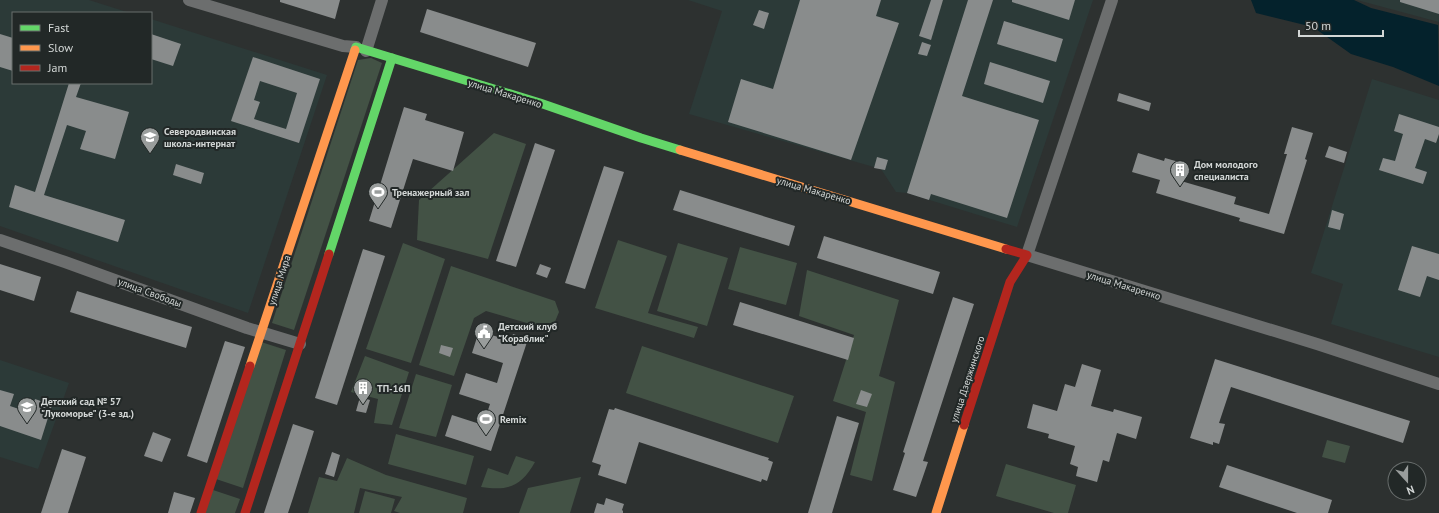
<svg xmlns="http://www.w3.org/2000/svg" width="1439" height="513" font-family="'PT Sans',sans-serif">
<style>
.built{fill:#2c3a38}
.green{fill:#435245}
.water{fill:#04222c}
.building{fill:#898c8c;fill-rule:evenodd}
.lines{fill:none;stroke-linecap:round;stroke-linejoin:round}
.street{stroke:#6c6e6e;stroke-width:12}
.fast{stroke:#63d668;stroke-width:9}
.slow{stroke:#ff974d;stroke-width:9}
.jam{stroke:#b3261e;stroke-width:9}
.labels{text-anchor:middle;stroke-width:4;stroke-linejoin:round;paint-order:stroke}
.street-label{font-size:10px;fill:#d3d7d6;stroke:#222827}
.poi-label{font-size:10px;font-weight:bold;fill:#d3d7d6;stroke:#222827;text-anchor:start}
</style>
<rect width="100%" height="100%" fill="#2d3130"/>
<g class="built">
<path d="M0,0H89L130,13H13V83H151V19L327,75L248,313L0,226Z"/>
<path d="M688,0H1093L1017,227L907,193L896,192L881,169L689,114L722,11Z"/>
<path d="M1357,0H1439V22Z"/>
<path d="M1372,79L1439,100V357L1331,324L1343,284L1311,273Z"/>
<path d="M0,360L69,383L38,469L0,457Z"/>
</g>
<g class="green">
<path d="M371,58L382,63L294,330L272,323L358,60Z"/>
<path d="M494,133L526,144L488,259L417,240L419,200Z"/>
<path d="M618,240L667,256L648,313L698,327L694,338L595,308Z"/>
<path d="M403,243L445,259L411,363L366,349Z"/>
<path d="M678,243L728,258L707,326L657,311Z"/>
<path d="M740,247L797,263L786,305L728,289Z"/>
<path d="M451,266L555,301L559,312L554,324L544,328L486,311L474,318L454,376L419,365Z"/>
<path d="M807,270L899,300L879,376L895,382L872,481L850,475L866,412L833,401L854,335L799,316Z"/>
<path d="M258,341L286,350L243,488L216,479Z"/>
<path d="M642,346L794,396L778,443L626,393Z"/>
<path d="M365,356L409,372L392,425L374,423L378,399L351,392Z"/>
<path d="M416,374L452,385L436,437L399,428Z"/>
<path d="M396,434L474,456L466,485L388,464Z"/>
<path d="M1327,440L1350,446L1345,463L1322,457Z"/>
<path d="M516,456L535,462C521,487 508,491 481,487L488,468L508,475Z"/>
<path d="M347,458L386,475L467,498L463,513H400L394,511L402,497L360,488L354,513H308L319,477L337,481Z"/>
<path d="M1006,464L1076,485L1068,513H1054L996,496Z"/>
<path d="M581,477L570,513H519L528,488Z"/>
<path d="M210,489L240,499L235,513H203Z"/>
<path d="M365,491L395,499L391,513H359Z"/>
</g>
<path class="water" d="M1251,0H1354L1371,8L1438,25L1439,86L1393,67L1351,54L1313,27L1256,13Z"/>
<g class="building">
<path d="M280,0H340L335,19L280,2Z"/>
<path d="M800,0H881L876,16L899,23L851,160L728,122L741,79L773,89Z"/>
<path d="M931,0H943L931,40L919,36Z"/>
<path d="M968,0H993L962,96L1039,120L1007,218L931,194L929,200L907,193Z"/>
<path d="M1012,0H1075L1069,20L1012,2Z"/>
<path d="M1400,0H1439V14L1400,2Z"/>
<path d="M427,9L536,43L528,67L420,32Z"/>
<path d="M759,10L769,13L764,29L753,25Z"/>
<path d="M1004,21L1063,39L1056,62L997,44Z"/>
<path d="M0,34L13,38V71L0,67Z"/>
<path d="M151,34L181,44L173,66L151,59Z"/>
<path d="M922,42L931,45L927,56L918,54Z"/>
<path d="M253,57L320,79L299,143L231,121ZM260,81L297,93L286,129L254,119L260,102L254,100Z"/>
<path d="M990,62L1050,81L1043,103L984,84Z"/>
<path d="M69,83H81L76,97L129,112L115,159L80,149L86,131L67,125L44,195L125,220L118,242L9,207L15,185L35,192Z"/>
<path d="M1119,93L1151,103L1149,111L1117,101Z"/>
<path d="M404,107L427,114L425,120L464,132L453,171L413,159L391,228L369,221Z"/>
<path d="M1399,114L1439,127V134L1436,143L1425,139L1415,168L1427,172L1423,184L1379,170L1383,158L1395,161L1403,134L1394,131Z"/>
<path d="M1292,127L1313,133L1305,159L1307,160L1284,234L1239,221L1240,218L1156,193L1160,180L1132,172L1138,153L1164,161L1165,158L1186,164L1181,181L1236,197L1234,204L1269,214L1287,154H1284Z"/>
<path d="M535,143L555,150L516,267L496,261Z"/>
<path d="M1329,146L1347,152L1344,163L1325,157Z"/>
<path d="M877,157L888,160L885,170L874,168Z"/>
<path d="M176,164L204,173L201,184L173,175Z"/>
<path d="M604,166L624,172L585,289L565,283Z"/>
<path d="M680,190L795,226L789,246L673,210Z"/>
<path d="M1332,210L1344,214L1340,230L1328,227Z"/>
<path d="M824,236L940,272L933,294L817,258Z"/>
<path d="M1412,246L1439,254V280L1427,276L1420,297L1398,290Z"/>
<path d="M363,249L385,256L337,405L315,398Z"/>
<path d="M0,264L41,277L34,301L0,290Z"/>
<path d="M540,264L551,268L547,278L536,274Z"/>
<path d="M77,291L192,327L186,348L70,312Z"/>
<path d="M953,297L974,304L923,461L928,462L916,497L893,490L905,453L903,452Z"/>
<path d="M740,302L854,338L848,360L733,325Z"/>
<path d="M479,331L511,341L513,334L528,339L491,451L445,436L452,415L483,425L490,404L459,394L466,373L497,383L503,363L472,353Z"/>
<path d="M225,341L245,347L207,463L187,456Z"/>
<path d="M441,345L453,348L450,357L439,353Z"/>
<path d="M1215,359L1410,421L1403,443L1231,387L1219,423L1225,424L1219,444L1213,442V445L1190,438Z"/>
<path d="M1082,364L1101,370L1091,406L1113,412L1114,409L1142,417L1136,439L1117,433L1109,462L1103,460L1097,482L1076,476L1078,467L1070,464L1075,446L1048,438L1049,434L1027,428L1033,404L1057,411L1065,384L1075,387Z"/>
<path d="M0,390L14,394L10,406L31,413L35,399L52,405L41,440L0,426Z"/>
<path d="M861,390L872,394L867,407L856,404Z"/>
<path d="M360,397L370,400L366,413L356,411Z"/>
<path d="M615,408L769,458L768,460L773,462L767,481L762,479L761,482L639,442L626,484L598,475L601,465L592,462L609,409L614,410Z"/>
<path d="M837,416L859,423L832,513H808Z"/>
<path d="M293,424L314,431L293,498L288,513H264Z"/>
<path d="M153,432L171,439L162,462L144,456Z"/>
<path d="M62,449L86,457L68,513H41Z"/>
<path d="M332,452L340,455L334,477L325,474Z"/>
<path d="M1227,465L1332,500L1328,513H1297L1219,487Z"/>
<path d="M174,492L195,498L190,513H168Z"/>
<path d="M606,498L624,504L622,510L623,511V513H594L597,503L604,505Z"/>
</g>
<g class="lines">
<g class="street">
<path d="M189,0L343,46L356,47"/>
<path d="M1112,0L1027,255L1317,344L1439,384"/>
<path d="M366,51L382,0"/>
<path d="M0,240L65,262L247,328L300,344"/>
</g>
<g class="fast">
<path d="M355,50L356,47L540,103L641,138L680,150"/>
<path d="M329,254L392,58"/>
</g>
<g class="slow">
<path d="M680,150L1006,249"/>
<path d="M250,366L355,50"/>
<path d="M936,513L964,425"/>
</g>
<g class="jam">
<path d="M964,425L1010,282L1027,255L1006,249"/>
<path d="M201,513L250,366"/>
<path d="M245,513L329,254"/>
</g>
</g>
<defs>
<g id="school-pin" transform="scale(1)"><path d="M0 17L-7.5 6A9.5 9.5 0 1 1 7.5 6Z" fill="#999d9c" stroke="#222827"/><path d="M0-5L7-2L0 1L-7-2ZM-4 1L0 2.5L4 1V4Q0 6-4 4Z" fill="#fff"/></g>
<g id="building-pin" transform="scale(1)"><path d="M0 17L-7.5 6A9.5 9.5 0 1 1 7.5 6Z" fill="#999d9c" stroke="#222827"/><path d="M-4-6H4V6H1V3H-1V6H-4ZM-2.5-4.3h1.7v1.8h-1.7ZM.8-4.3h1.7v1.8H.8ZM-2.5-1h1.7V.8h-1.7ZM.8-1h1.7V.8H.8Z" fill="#fff"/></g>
<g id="stadium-pin" transform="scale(1)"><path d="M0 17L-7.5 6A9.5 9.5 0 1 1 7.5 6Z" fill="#999d9c" stroke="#222827"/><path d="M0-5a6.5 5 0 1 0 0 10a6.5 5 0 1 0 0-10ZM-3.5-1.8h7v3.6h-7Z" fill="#fff"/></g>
<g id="civic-pin" transform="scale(1)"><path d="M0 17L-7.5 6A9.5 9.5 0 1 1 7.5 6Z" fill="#999d9c" stroke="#222827"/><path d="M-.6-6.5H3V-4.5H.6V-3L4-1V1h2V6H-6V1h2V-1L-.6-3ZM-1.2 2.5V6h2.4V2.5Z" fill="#fff"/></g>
</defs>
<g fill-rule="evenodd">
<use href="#school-pin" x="150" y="137"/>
<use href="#building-pin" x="1180" y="170"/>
<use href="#stadium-pin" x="378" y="192"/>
<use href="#civic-pin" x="484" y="332"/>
<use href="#building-pin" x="363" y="388"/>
<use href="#school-pin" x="27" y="407"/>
<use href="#stadium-pin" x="486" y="419"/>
</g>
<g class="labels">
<g class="street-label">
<text transform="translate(505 93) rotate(17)" y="4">улица Макаренко</text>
<text transform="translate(814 190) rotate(16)" y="4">улица Макаренко</text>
<text transform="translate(279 280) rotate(-72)" y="4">улица Мира</text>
<text transform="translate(1124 285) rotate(17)" y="4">улица Макаренко</text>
<text transform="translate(150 292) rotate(20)" y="4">улица Свободы</text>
<text transform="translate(967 379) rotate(-72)" y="4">улица Дзержинского</text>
</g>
<g class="poi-label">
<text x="164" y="135">Северодвинская<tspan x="164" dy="12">школа-интернат</tspan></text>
<text x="1194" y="168">Дом молодого<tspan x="1194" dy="12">специалиста</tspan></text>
<text x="392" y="196">Тренажерный зал</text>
<text x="498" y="330">Детский клуб<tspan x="498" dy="12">"Кораблик"</tspan></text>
<text x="377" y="392">ТП-16П</text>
<text x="41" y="405">Детский сад № 57<tspan x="41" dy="12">"Лукоморье" (3-е зд.)</tspan></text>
<text x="500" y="423">Remix</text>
</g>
</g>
<rect x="12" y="12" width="140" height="72" fill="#222827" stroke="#696e6d"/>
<rect x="20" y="25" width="20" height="6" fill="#63d668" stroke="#696e6d"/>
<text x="48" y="32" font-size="12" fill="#d3d7d6">Fast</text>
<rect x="20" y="45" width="20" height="6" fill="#ff974d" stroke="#696e6d"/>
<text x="48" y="52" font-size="12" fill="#d3d7d6">Slow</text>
<rect x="20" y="65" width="20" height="6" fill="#b3261e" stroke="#696e6d"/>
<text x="48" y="72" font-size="12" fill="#d3d7d6">Jam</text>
<g transform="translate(1407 481) rotate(159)"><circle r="19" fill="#222827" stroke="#696e6d"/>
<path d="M0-3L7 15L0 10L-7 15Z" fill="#999d9c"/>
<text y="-6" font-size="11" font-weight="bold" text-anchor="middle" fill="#d3d7d6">N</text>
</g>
<path d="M1299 30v6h84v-6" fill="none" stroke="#d3d7d6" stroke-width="2"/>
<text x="1305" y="30" font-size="12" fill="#d3d7d6" stroke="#222827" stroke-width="3" paint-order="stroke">50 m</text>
</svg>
